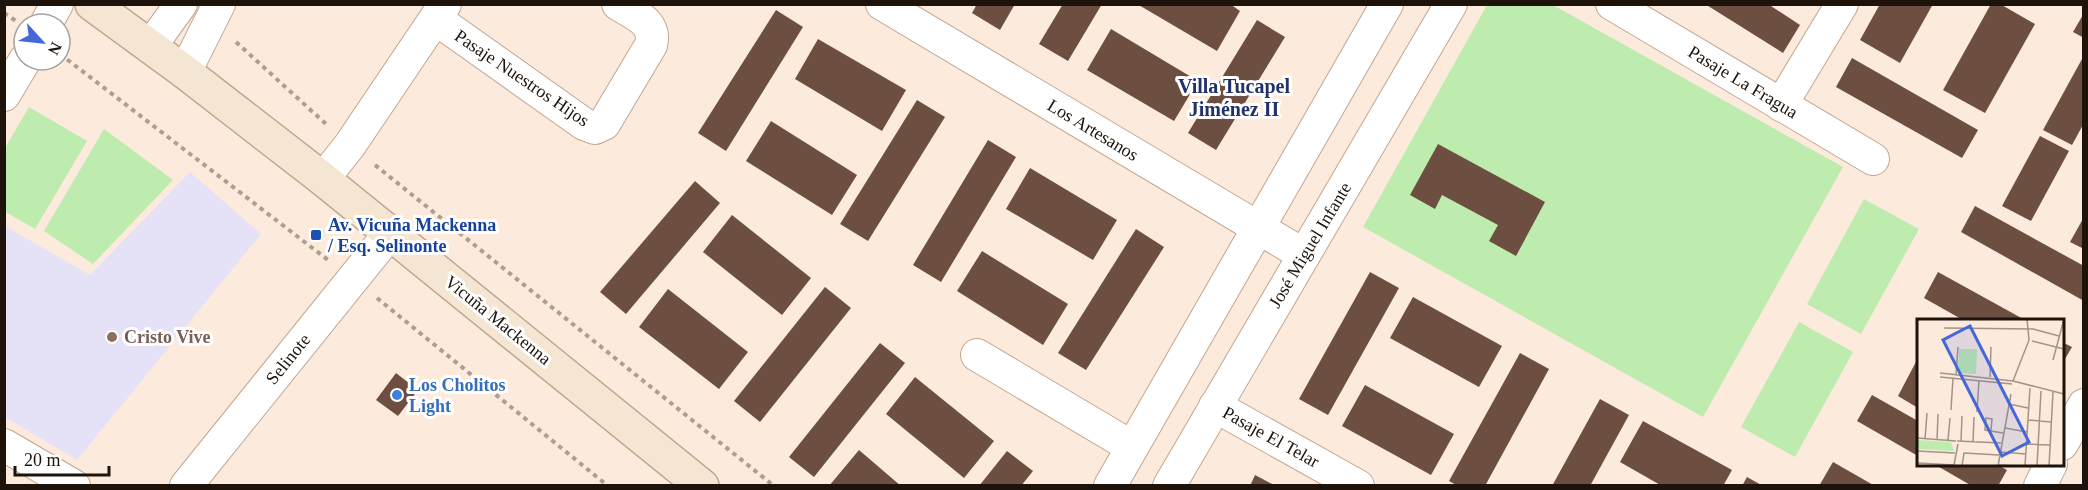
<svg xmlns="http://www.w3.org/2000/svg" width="2088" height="490" font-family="Georgia,serif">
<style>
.education{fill:#e5e1f7}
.green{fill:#beecaf}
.building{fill:#6c4f40}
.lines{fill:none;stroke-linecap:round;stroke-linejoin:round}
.street-casing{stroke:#c2a690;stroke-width:34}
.secondary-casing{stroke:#c2a690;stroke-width:36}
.path{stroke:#ad9e92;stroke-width:4;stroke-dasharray:4.5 4.5;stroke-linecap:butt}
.street{stroke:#fff;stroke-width:32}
.secondary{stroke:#f4e6d3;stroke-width:33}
.transit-dot{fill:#1a4fb4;stroke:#fff;stroke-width:2}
.education-dot{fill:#8d6e63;stroke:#fff;stroke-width:2}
.shop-dot{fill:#3f7fe0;stroke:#fff;stroke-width:2}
.labels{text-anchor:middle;stroke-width:6;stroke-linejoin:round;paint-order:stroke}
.street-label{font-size:18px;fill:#1d130b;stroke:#fff}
.transit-label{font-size:18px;font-weight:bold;fill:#164399;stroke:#fff;text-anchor:start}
.education-label{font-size:18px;font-weight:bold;fill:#785e54;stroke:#fff;text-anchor:start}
.shop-label{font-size:18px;font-weight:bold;fill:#366cbe;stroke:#fff;text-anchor:start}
.neighbourhood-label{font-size:20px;font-weight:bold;fill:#21326a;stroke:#fff}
.inset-road{fill:none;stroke:#a39488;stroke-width:1.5}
.view{fill:#4667da;fill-opacity:0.15;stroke:#4667da;stroke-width:3}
.inset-edge{fill:none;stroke:#1d130b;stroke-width:3}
</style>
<rect width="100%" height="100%" fill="#fceadc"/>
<path class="education" d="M190,172L261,234L77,460L5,417V226L90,275Z"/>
<g class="green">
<path d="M1487,5H1553L1843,167L1703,417L1363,227Z"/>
<path d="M29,107L87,141L35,229L4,211L5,148Z"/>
<path d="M104,129L173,180L93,264L44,231Z"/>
<path d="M1864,199L1919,229L1861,334L1807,304Z"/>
<path d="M1799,322L1853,352L1795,457L1741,427Z"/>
</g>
<g class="building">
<path d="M977,4H1015L1000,30L972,13Z"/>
<path d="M1063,4H1102L1068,61L1039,44Z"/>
<path d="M1137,4H1230L1240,11L1217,51Z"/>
<path d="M1705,4H1768L1800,25L1783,53Z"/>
<path d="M1880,4H1933L1900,63L1860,40Z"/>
<path d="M1991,4H2000L2035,24L1985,113L1943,90Z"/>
<path d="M776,10L803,27L726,151L698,133Z"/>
<path d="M2084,13V38L2073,32Z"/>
<path d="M1257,20L1285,37L1216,150L1188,133Z"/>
<path d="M1111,29L1198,81L1174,121L1087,70Z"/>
<path d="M818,39L906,90L882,131L795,79Z"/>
<path d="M1852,58L1978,130L1962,158L1836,87Z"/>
<path d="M2082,59L2084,60V123L2072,145L2043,130Z"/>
<path d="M917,100L945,117L868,241L840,224Z"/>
<path d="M771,121L857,175L832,215L746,161Z"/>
<path d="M2040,136L2069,151L2031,221L2002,206Z"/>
<path d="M988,140L1016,157L941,282L913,265Z"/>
<path d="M1438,144L1545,202L1516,256L1489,241L1498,225L1442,195L1435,209L1410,195Z"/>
<path d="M1030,168L1117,220L1093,260L1006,209Z"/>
<path d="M695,181L720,203L626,314L600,292Z"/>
<path d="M1975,206L2084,266V301L1961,232Z"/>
<path d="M732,215L811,278L782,315L703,252Z"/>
<path d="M2084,217V249L2070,242Z"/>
<path d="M1136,229L1164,247L1086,370L1058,353Z"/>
<path d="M982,251L1068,304L1043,345L957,291Z"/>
<path d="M1370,272L1399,288L1328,415L1299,399Z"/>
<path d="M1938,272L2025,320H1963L1924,298Z"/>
<path d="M825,287L851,308L760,422L734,401Z"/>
<path d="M668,289L748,352L719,389L639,327Z"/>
<path d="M1413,297L1502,346L1479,387L1390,338Z"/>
<path d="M2062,342L2072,347L2062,364Z"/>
<path d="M880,343L905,363L814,477L789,457Z"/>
<path d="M1520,353L1549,369L1485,486H1458L1449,481Z"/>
<path d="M1918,358V408L1898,396Z"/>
<path d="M396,373L418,390L398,416L376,400Z"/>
<path d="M915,377L994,441L964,478L886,414Z"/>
<path d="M1365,385L1454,434L1431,475L1342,426Z"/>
<path d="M1872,395L1918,421V456L1857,421Z"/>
<path d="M1600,399L1629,415L1590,486H1552Z"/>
<path d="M1643,421L1732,470L1723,486H1662L1620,462Z"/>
<path d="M859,450L901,486H829Z"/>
<path d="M1007,451L1033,471L1021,486H979Z"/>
<path d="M1833,462L1875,486H1819Z"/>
<path d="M1934,464H1996L2007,470L1998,486H1972Z"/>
<path d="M1255,475L1276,486H1250Z"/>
<path d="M1747,477L1763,486H1742Z"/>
</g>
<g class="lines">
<g class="street-casing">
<g id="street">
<path d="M882,4L1304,255"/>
<path d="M1612,4L1873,159"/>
<path d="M436,19L584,124L595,128L604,124L651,45C657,22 635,15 618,4"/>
<path d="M46,24L57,4"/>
<path d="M150,47L181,4"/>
<path d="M185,72L219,4"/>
<path d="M4,95L25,60"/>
<path d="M1781,105L1842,4"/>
<path d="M323,179L350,145L445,4"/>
<path d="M977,355L1132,447"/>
<path d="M1215,406L1358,486"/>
<path d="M2062,444L2084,405"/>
<path d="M4,445L74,486"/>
<path d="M186,486L390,233"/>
<path d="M1110,486L1387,4"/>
<path d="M1169,486L1451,4"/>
<path d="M2040,486L2051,464"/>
</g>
</g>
<g class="secondary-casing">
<path id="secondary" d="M92,4L185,72L323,179L702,486"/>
</g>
<g class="path">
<path d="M4,13L16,21"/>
<path d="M236,42L326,124"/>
<path d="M60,54L328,260"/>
<path d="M375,165L774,486"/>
<path d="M377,298L608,486"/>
</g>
<use href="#street" class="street"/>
<use href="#secondary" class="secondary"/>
</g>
<rect class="transit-dot" x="310" y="229" width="12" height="12" rx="3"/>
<circle class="education-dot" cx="112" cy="337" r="6"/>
<circle class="shop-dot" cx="397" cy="395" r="6"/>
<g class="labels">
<g class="street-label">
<text transform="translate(522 78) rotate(34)" y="6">Pasaje Nuestros Hijos</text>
<text transform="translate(1743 82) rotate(31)" y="6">Pasaje La Fragua</text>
<text transform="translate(1093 130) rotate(31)" y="6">Los Artesanos</text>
<text transform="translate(1310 245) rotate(-59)" y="6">José Miguel Infante</text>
<text transform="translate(498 320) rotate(39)" y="6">Vicuña Mackenna</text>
<text transform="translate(288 359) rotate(-51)" y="6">Selinote</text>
<text transform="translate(1271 437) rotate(29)" y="6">Pasaje El Telar</text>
</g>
<g class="transit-label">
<text x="328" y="231">Av. Vicuña Mackenna<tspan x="328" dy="21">/ Esq. Selinonte</tspan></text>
</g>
<g class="education-label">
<text x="124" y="343">Cristo Vive</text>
</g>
<g class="shop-label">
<text x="409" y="391">Los Cholitos<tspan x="409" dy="21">Light</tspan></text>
</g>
<g class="neighbourhood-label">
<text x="1234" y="93">Villa Tucapel<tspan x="1234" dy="23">Jiménez II</tspan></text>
</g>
</g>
<g transform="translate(1917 319)">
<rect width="147" height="147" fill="#fceadc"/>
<path d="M42,30H60L59,55L41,54ZM0,121L34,123L37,132L0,130Z" fill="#beecaf"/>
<path class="inset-road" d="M110,0L112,21L96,62L147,75M27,9L116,10L142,17M115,22L147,30M136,41L147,0M23,54L96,62M39,56L41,28M23,58L95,65M73,58L74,28M92,85L111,89M34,91L36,59M60,93L62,61M111,101L134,103M88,109L110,113M74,112L75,100L69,99L68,111L86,114M0,119L39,122M8,120L10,94M20,121L21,95M31,121L33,99M40,122L84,124M44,122L45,97M56,123L57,98M109,125L133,126M0,132L38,134M83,133L109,135M0,144L37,146M37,146L41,125M81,146L100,147M45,147L47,134L82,136M81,147L94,75M108,147L113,69M120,147L124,72M132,147L136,73"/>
<path class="view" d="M53,7L112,123L85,137L26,21Z"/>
<rect width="147" height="147" class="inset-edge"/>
</g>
<rect width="2088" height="490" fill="none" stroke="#1d130b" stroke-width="12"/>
<g transform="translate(42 42) rotate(117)"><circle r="28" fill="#ffffff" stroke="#a5a19d" stroke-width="1.5"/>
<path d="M0-4.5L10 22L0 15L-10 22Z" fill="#4667da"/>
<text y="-9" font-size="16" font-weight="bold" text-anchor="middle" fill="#1d130b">N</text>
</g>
<path d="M15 466v9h94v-9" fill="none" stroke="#1d130b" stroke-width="3"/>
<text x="24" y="466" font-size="18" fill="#1d130b" stroke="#ffffff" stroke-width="4.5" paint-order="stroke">20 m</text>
</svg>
